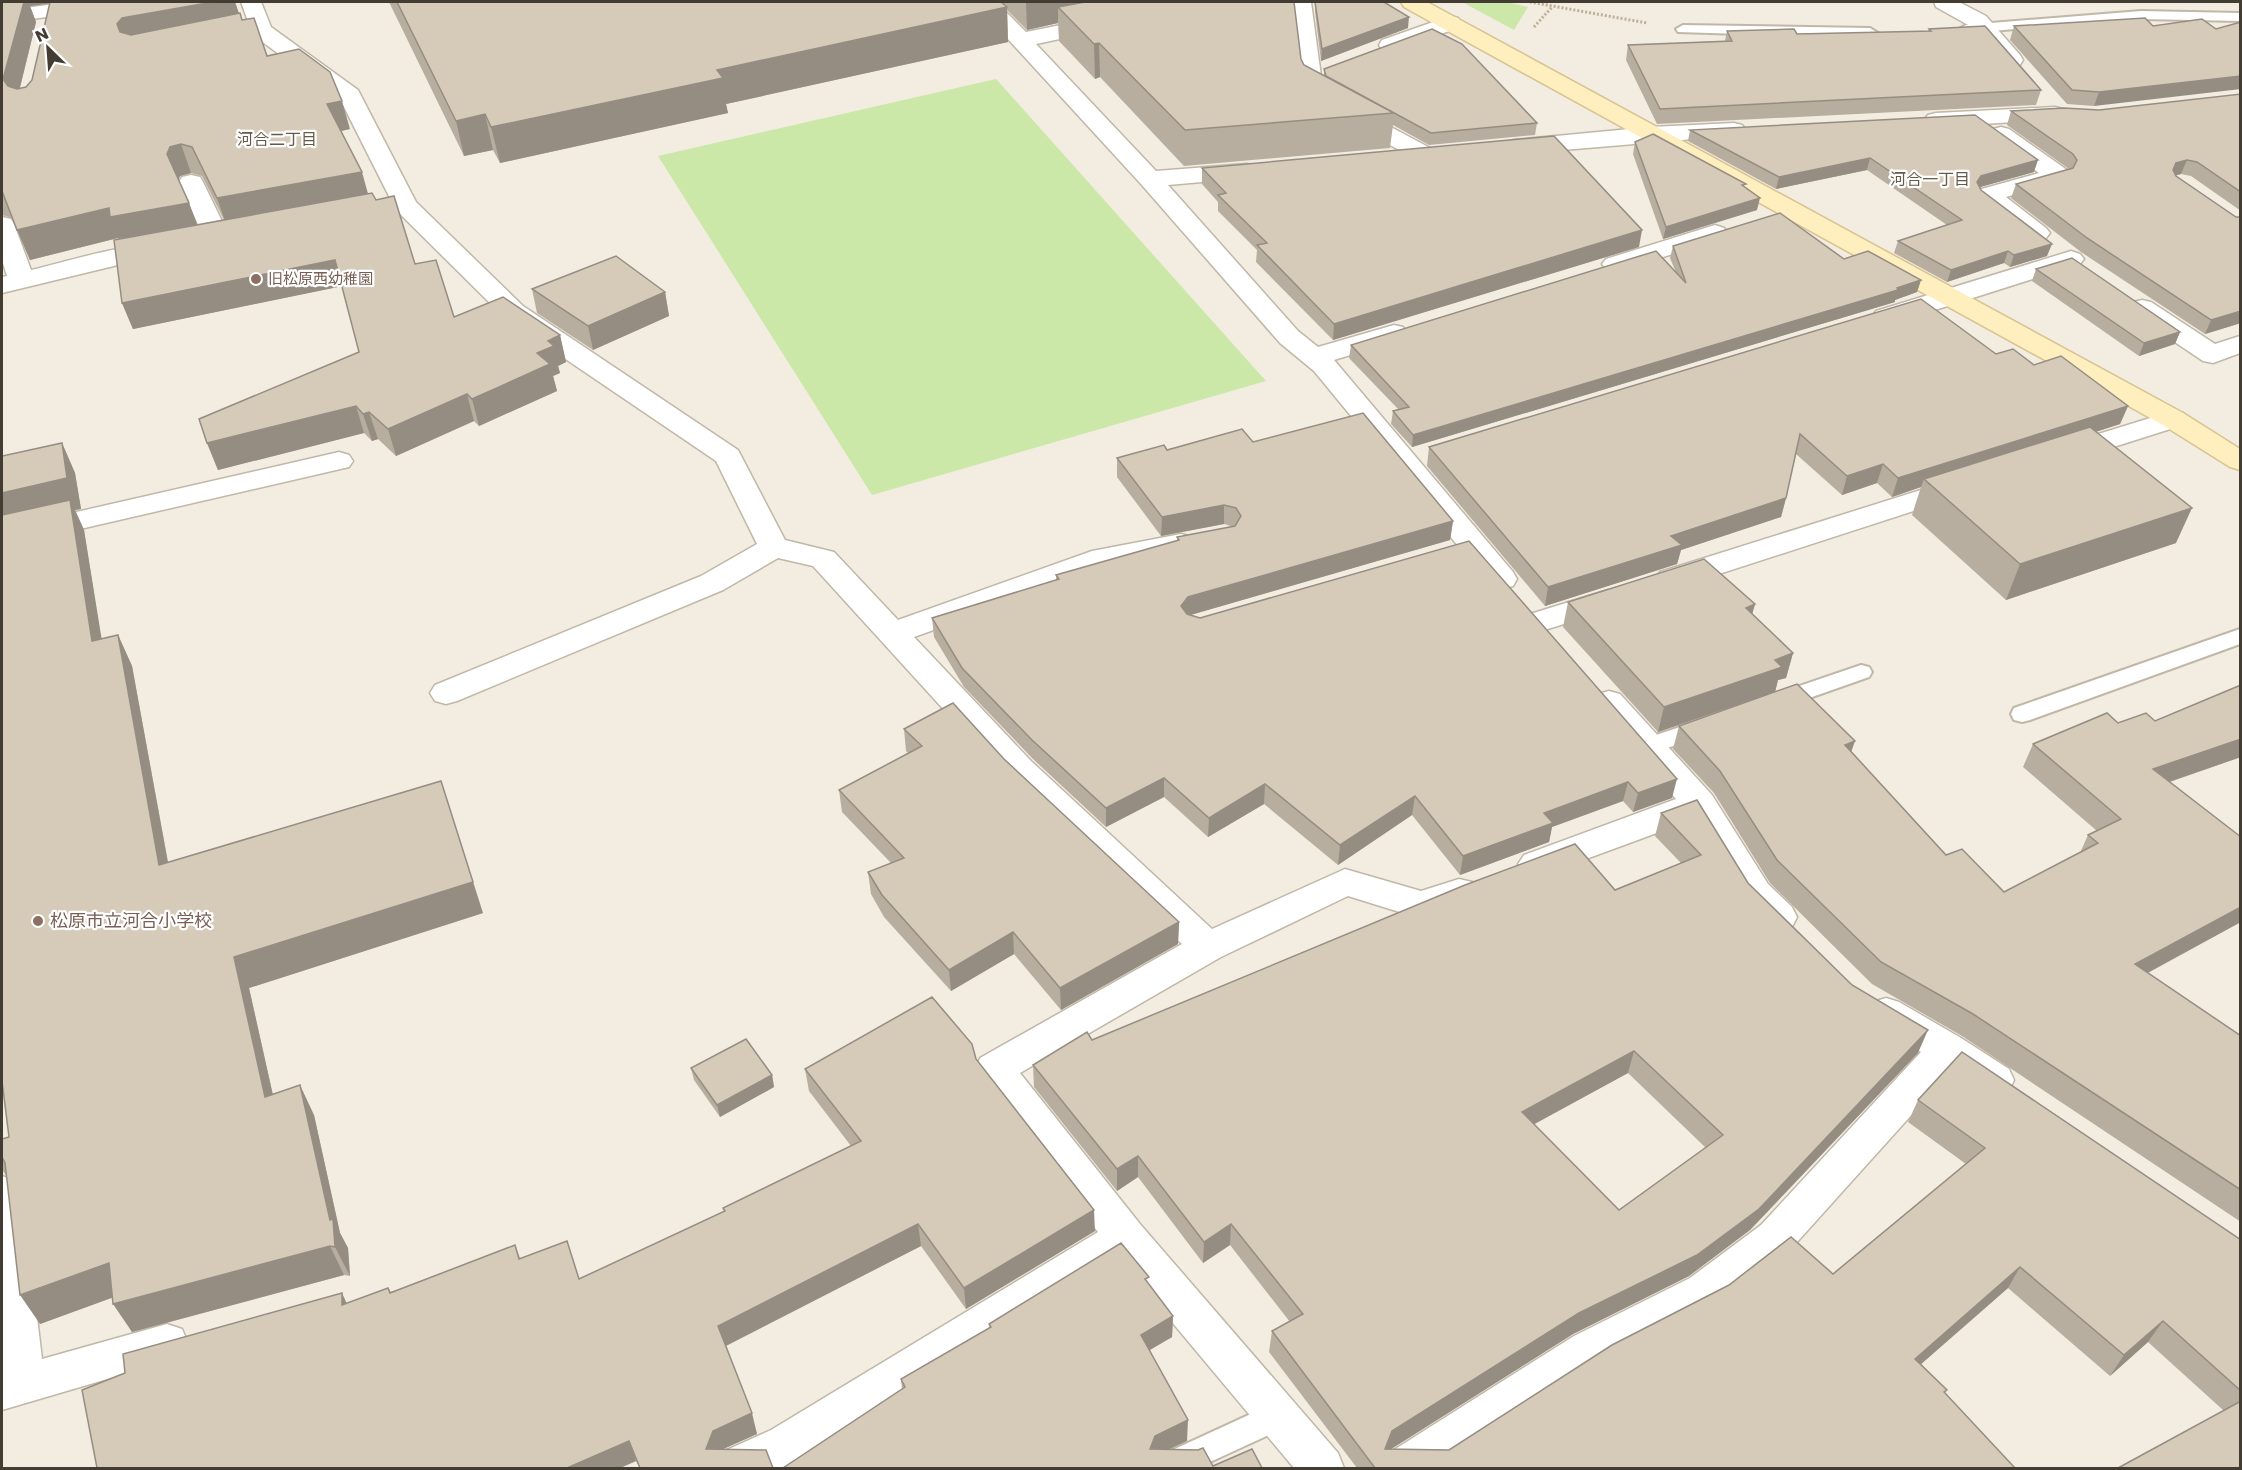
<svg xmlns="http://www.w3.org/2000/svg" width="2242" height="1470" font-family="Poppins,'Noto Sans JP',sans-serif">
<style>
.green{fill:#cce8a8}
.lines{fill:none;stroke-linecap:round;stroke-linejoin:round}
.lane-casing{stroke:#c0b7a7;stroke-width:4}
.street-casing{stroke:#c0b7a7;stroke-width:3}
.secondary-casing{stroke:#d7c391;stroke-width:3}
.path{stroke:#bfaf95;stroke-width:3;stroke-dasharray:2 2;stroke-linecap:butt}
.lane{fill:#fff;fill-rule:evenodd}
.street{fill:#fff;fill-rule:evenodd}
.secondary{fill:#ffeebe;fill-rule:evenodd}
.wall{fill:#b8ae9f;fill-rule:evenodd}
.shaded-wall{fill:#968d82}
.building{fill:#d6cab9;stroke:#968d82;stroke-width:1.5;fill-rule:evenodd}
.education-dot{fill:#8d6e63;stroke:#fff;stroke-width:2}
.labels{text-anchor:middle;stroke-width:4.5;stroke-linejoin:round;paint-order:stroke}
.far-education-label{font-size:15px;fill:#785e54;stroke:#fff;text-anchor:start}
.far-neighbourhood-label{font-size:16px;fill:#665a49;stroke:#fff}
.education-label{font-size:18px;fill:#785e54;stroke:#fff;text-anchor:start}
</style>
<rect width="100%" height="100%" fill="#f2ece1"/>
<g class="green">
<path d="M1462,2H1507L1528,7L1514,30Z"/>
<path d="M996,79L1266,381L872,495L658,156Z"/>
</g>
<g class="lines">
<g class="lane-casing">
<g id="lane">
<path d="M2141,11L2240,13V21L2141,19L1966,33L1959,29L1966,25Z"/>
<path d="M1683,25L1870,28L1878,33L1870,38L1678,32L1676,29Z"/>
<path d="M2240,629V644L2030,720L2022,722L2014,720L2011,714L2014,708Z"/>
<path d="M1861,665L1869,667L1872,672L1869,677L1778,709L1770,706L1767,701L1770,696Z"/>
<path d="M1704,719L1712,721L1715,727L1712,733L1649,754L1641,752L1638,746L1641,740Z"/>
<path d="M1277,1402L1288,1406L1292,1416L1288,1426L1197,1468H1151L1155,1458Z"/>
</g>
</g>
<g class="street-casing">
<g id="street">
<path d="M70,2H100L103,5L100,10L92,11L2,23V11Z"/>
<path d="M241,2H261L271,27L358,90L416,202L523,306L738,450L785,540L834,552L898,620L1092,551L1181,534L1192,537L1196,544L1192,551L1109,567L914,637L1031,761L1212,929L1345,869L1421,891L1459,879L1472,882L1477,892L1472,902L1422,919L1348,896L1221,957L1020,1073L1140,1224L1338,1453L1344,1468H1294L1121,1261L803,1460L783,1468H714L720,1453L771,1430L1098,1232L980,1080L975,1069L980,1058L1182,944L1007,779L813,566L778,558L723,590L457,701L446,704L435,701L430,693L435,685L701,576L757,544L716,461L505,318L396,210L340,99L253,35Z"/>
<path d="M974,2H996L1026,32L1106,16L1121,2H1154L1152,7L1137,10L1121,26L1036,44L1156,171L1247,164L1256,166L1259,171L1256,176L1247,178L1168,185L1298,331L1318,347L1394,325L1403,327L1407,333L1403,339L1334,360L1513,572L1517,579L1513,586L1502,589L1491,586L1314,371L1280,343L1141,184Z"/>
<path d="M1290,2H1311L1323,91L1434,150L1438,155L1434,160L1426,162L1418,160L1304,99L1301,94Z"/>
<path d="M1934,2H1959L1986,16L2020,55L2023,60L2020,65L2012,67L2004,65L1970,26L1936,7Z"/>
<path d="M1450,16L1458,18L1461,23L1458,28L1390,52L1382,50L1379,45L1382,40Z"/>
<path d="M2055,107L2063,109L2067,114L2063,119L1936,127L1928,125L1924,120L1928,115L1936,113Z"/>
<path d="M1734,123L1742,125L1746,130L1742,135L1514,154L1506,152L1502,147L1506,142L1514,140L1651,127Z"/>
<path d="M2001,127L2009,129L2067,170L2070,175L2067,180L2006,197L2046,228L2050,233L2046,238L2037,241L2028,238L1975,195L1978,190L2039,173L1993,139L1989,134L1993,129Z"/>
<path d="M191,175L200,177L203,182L231,240L227,245L218,248L209,245L205,240L179,182L182,177Z"/>
<path d="M2,217L11,219L14,224L31,270C62,263 142,238 170,245L174,250L170,255L122,264L2,293V277L7,276L2,260Z"/>
<path d="M1715,225L1724,228L1728,233L1724,238L1615,272L1606,269L1602,264L1606,259Z"/>
<path d="M2071,251L2080,254L2084,259L2080,264L1894,323L1885,325L1876,323L1872,317L1876,311Z"/>
<path d="M2142,300L2151,302L2215,344L2240,336V353L2213,363L2203,361L2133,314L2129,308L2133,302Z"/>
<path d="M2173,411L2183,413L2187,419L2183,425L2063,463L2053,460L2049,454L2053,448Z"/>
<path d="M339,452L349,455L353,461L349,467L2,547V529Z"/>
<path d="M1959,478L1969,481L1974,487L1969,493L1682,586L1671,589L1660,586L1656,579L1660,572Z"/>
<path d="M1608,590L1619,593L1623,600L1619,607L1538,632L1527,629L1522,622L1527,615Z"/>
<path d="M1609,691L1620,694L1712,795L1768,884L1792,907L1797,917L1792,927C1788,928 1782,931 1778,930C1749,929 1707,844 1692,820L1548,873L1536,877L1524,873L1518,864L1524,855L1676,799L1598,710L1593,702L1598,694Z"/>
<path d="M1886,998L1899,1002L1961,1038L2009,1069L2014,1080L2009,1091L1995,1096L1981,1091L1951,1071L1789,1251L1720,1304L1604,1364L1443,1468H1383L1389,1453L1574,1336L1690,1278L1761,1225L1921,1052L1873,1024L1867,1013L1873,1002Z"/>
<path d="M2,1176L16,1181L22,1193L42,1359L167,1324L182,1329L188,1343L182,1357L2,1410Z"/>
</g>
</g>
<g class="secondary-casing">
<path id="secondary" d="M1401,2H1427L2183,413L2240,449V470L2230,467L2163,425L1404,7Z"/>
</g>
<g class="path">
<path d="M1530,2L1647,23"/>
<path d="M1534,27L1552,7"/>
</g>
<use href="#lane" class="lane"/>
<use href="#street" class="street"/>
<use href="#secondary" class="secondary"/>
</g>
<g class="wall">
<path d="M2,2H235L239,14L242,20L267,56L350,129L341,131L368,194L376,200L415,264L454,317L560,335L566,362L558,366L560,373L553,376L557,391L479,426L474,421L396,456L378,439L372,441L364,433L218,470L207,443L359,352L342,286L133,329L122,303L118,238L30,260L12,218L2,215ZM50,3L32,80L26,87L20,88L36,22L30,6ZM191,173L202,176L224,220L197,225L189,203L178,179L180,176Z"/>
<path d="M389,2H1294L1301,59L1304,65L1324,75V69L1537,123L1535,135L1429,145L1393,125L1390,148L1184,166L1100,77L1095,79L1059,41L1058,23L1027,30L1007,10L1008,42L726,104L728,113L500,163L493,150L464,156Z"/>
<path d="M1315,2L1408,28L1321,61L1315,12Z"/>
<path d="M2145,18L2094,106L2067,104L2010,40L2014,26Z"/>
<path d="M1929,29L2041,90L2036,105L1657,124L1626,60L1628,45L1725,41L1727,31L1797,34L1928,31Z"/>
<path d="M2241,94V211L2191,176L2181,174L2176,175L2241,323L2205,334L2081,252L2011,198L2016,184L2069,169L2007,125L2011,111L2099,110Z"/>
<path d="M1690,130L2034,172L1979,187L1981,190L2047,256L2010,267L2004,263L1947,282L1894,253L1898,241L1947,225L1867,170L1776,189L1688,141Z"/>
<path d="M1635,142L1745,187L1757,210L1663,239L1633,154Z"/>
<path d="M1202,168L1639,247L1333,340L1256,262L1257,250L1218,211V202L1202,184Z"/>
<path d="M1673,246L1844,259L1921,280L1917,292L1895,300V302L1412,447L1391,424L1393,411L1399,410L1349,358L1351,345L1675,270L1670,258Z"/>
<path d="M2036,269L2180,332L2175,344L2139,356L2032,281Z"/>
<path d="M532,289L665,292L669,316L593,350L537,313Z"/>
<path d="M1996,354L2034,365L2128,406L2120,424L2096,432L2176,543L2006,600L1912,515L1921,487L1892,497L1877,483L1842,495L1796,454L1786,498L1781,517L1681,550L1677,564L1545,606L1427,466L1429,447Z"/>
<path d="M1253,442L1453,521L1450,540L1190,615L1672,798L1633,812L1623,801L1552,827L1549,842L1460,875L1412,815L1338,865L1264,804L1208,837L1164,797L1106,827L1033,759L964,687L934,637L932,618L1056,580V575L1177,541V537L1234,527L1224,524L1161,536L1117,477V458L1167,450Z"/>
<path d="M62,443L75,473L81,509L75,510L84,530L101,639L118,635L132,666L168,862L483,913L249,988L273,1095L314,1115L340,1233L348,1248L350,1276L344,1275L132,1332L113,1297L40,1324L6,1175L2,1170V1139L9,1137Z"/>
<path d="M1568,602L1755,604L1752,614L1793,653L1786,678L1778,680L1775,692L1658,732L1563,627Z"/>
<path d="M2241,685V757L2170,782L2241,837V924L2239,923L2148,973L2241,1036V1222L1962,1036L1872,984L1770,883L1714,793L1673,749L1679,726L1851,752L1946,855L2004,892L2080,853L2088,835L2097,831L2023,767L2033,744L2118,723L2155,721Z"/>
<path d="M904,729L1004,759L1179,922L1178,944L1061,1010L1014,954L951,991L884,917L871,894L868,872L891,863L842,812L839,790L908,753L906,751Z"/>
<path d="M1661,813L1748,883L1918,1053L1750,1230L1689,1276L1573,1334L1391,1449L1449,1450L1833,1274L1966,1164L1908,1122L1918,1100L2241,1240V1468L2223,1410L2148,1342L2110,1376L2008,1288L1921,1364L1947,1390L1945,1393L2015,1468H1357L1269,1352L1272,1331L1290,1322L1230,1245L1203,1263L1138,1177L1117,1191L1034,1087L1033,1065L1092,1040L1615,890L1681,863L1655,836ZM1628,1073L1706,1148L1619,1210L1534,1124Z"/>
<path d="M976,1059L1095,1231L966,1309L921,1246L726,1345L757,1434L722,1449L773,1468H640L636,1461L620,1468H97L347,1304L388,1288L391,1292L515,1245L520,1258L579,1279L724,1211L723,1208L851,1146L809,1091L805,1069Z"/>
<path d="M691,1068L772,1075L774,1087L720,1117L694,1080Z"/>
<path d="M1149,1285L1173,1316L1172,1337L1150,1350L1187,1441L1168,1450L1213,1466L783,1468L902,1389L901,1379L990,1328L989,1324Z"/>
</g>
<g class="shaded-wall">
<path d="M2,2H61L30,6L36,22L15,107L3,79Z"/>
<path d="M213,2H235L243,25L127,52L117,24L122,18Z"/>
<path d="M1026,2H1119L1058,7V23L1027,30Z"/>
<path d="M1007,7L1008,42L726,104L728,113L500,163L491,127L717,70Z"/>
<path d="M1409,17L1408,28L1321,61L1322,49Z"/>
<path d="M1099,43L1100,77L1095,79L1094,44Z"/>
<path d="M2241,76V89L2094,106L2099,92Z"/>
<path d="M342,101L350,129L336,132L327,104Z"/>
<path d="M485,114L493,150L464,156L456,121Z"/>
<path d="M181,144L191,173L180,176L177,183L167,154L170,147Z"/>
<path d="M1870,158L1867,170L1776,189L1779,177Z"/>
<path d="M2038,160L2034,172L1977,188V182L1981,176Z"/>
<path d="M2187,160L2181,174L2170,177L2176,163Z"/>
<path d="M362,172L370,201L227,227L217,198Z"/>
<path d="M1760,198L1757,210L1663,239L1666,227Z"/>
<path d="M189,203L200,232L121,246L118,238L30,260L17,230L109,208Z"/>
<path d="M1642,230L1639,247L1333,340L1334,324Z"/>
<path d="M2052,244L2047,256L2010,267L2014,255Z"/>
<path d="M2008,251L2004,263L1947,282L1951,270Z"/>
<path d="M335,260L343,286L133,329L122,303Z"/>
<path d="M1921,280L1917,292L1895,300V302L1412,447L1413,435L1897,288Z"/>
<path d="M665,292L669,316L593,350L588,326Z"/>
<path d="M2241,311V323L2205,334L2211,320Z"/>
<path d="M2180,332L2175,344L2139,356L2144,343Z"/>
<path d="M560,335L566,362L558,366L560,373L553,376L557,391L479,426L472,399L537,353L548,341Z"/>
<path d="M467,394L474,421L396,456L388,429Z"/>
<path d="M356,406L364,433L218,470L207,443Z"/>
<path d="M2128,406L2120,424L1929,485L1924,479L1921,487L1892,497L1898,478Z"/>
<path d="M369,412L378,439L372,441L363,414Z"/>
<path d="M62,443L75,473L81,509L75,510L84,530L107,672L2,527V493Z"/>
<path d="M1883,464L1877,483L1842,495L1847,476Z"/>
<path d="M1786,498L1781,517L1681,550L1677,564L1545,606L1548,587L1671,536Z"/>
<path d="M1224,505V524L1161,536L1162,517Z"/>
<path d="M2192,508L2176,543L2006,600L2020,564Z"/>
<path d="M1453,521L1450,540L1187,616L1181,606L1188,597Z"/>
<path d="M1755,604L1748,629L1746,608Z"/>
<path d="M118,635L132,666L174,896L159,865Z"/>
<path d="M1793,653L1786,678L1778,680L1775,692L1658,732L1664,707Z"/>
<path d="M2241,739V757L2142,791L2153,769Z"/>
<path d="M1855,741L1847,764L1845,745Z"/>
<path d="M1164,778V797L1106,827V808Z"/>
<path d="M1677,779L1672,798L1633,812L1638,793Z"/>
<path d="M441,781L483,913L249,988L280,1127L265,1097L234,957Z"/>
<path d="M1628,782L1623,801L1552,827L1549,842L1460,875L1463,856L1544,813Z"/>
<path d="M1265,784L1264,804L1208,837L1209,818Z"/>
<path d="M1415,796L1412,815L1338,865L1340,845Z"/>
<path d="M2241,907V921L2239,923L2123,986L2135,964Z"/>
<path d="M1179,922L1178,944L1061,1010L1060,988Z"/>
<path d="M1013,932L1014,954L951,991L949,970Z"/>
<path d="M1928,1030L1918,1053L1750,1230L1689,1276L1573,1334L1388,1451L1385,1449L1392,1431Z"/>
<path d="M1634,1051L1628,1073L1516,1134L1522,1112Z"/>
<path d="M772,1075L774,1087L720,1117L717,1105Z"/>
<path d="M300,1085L314,1115L340,1233L348,1248L350,1276L335,1247Z"/>
<path d="M1138,1156V1177L1117,1191V1169Z"/>
<path d="M1094,1210L1095,1231L966,1309L964,1288Z"/>
<path d="M918,1224L921,1246L724,1347L718,1326Z"/>
<path d="M1231,1224L1230,1245L1203,1263L1204,1242Z"/>
<path d="M330,1246L344,1275L132,1332L113,1304Z"/>
<path d="M109,1263L128,1292L40,1324L20,1295Z"/>
<path d="M2020,1267L2008,1288L1904,1379L1915,1359Z"/>
<path d="M342,1293L352,1315L342,1305Z"/>
<path d="M1173,1316L1172,1337L1141,1355V1335Z"/>
<path d="M2163,1321L2148,1342L2110,1376L2124,1355Z"/>
<path d="M752,1413L757,1434L719,1451L706,1449L713,1431Z"/>
<path d="M1188,1420L1187,1441L1154,1456L1150,1449L1155,1436Z"/>
<path d="M629,1441L636,1461L620,1468H567Z"/>
</g>
<g class="building">
<path d="M2,2H24L3,79L8,86L17,89L26,87L32,80L50,2H213L122,18L117,24L120,32L131,35L240,13L242,20L254,18L267,56L299,49L330,72L342,101L327,104L362,172L217,198L192,147L181,144L170,147L167,154L189,203L110,217L109,208L17,230L2,191Z"/>
<path d="M397,2H1001L1007,7L717,70L723,78L491,127L485,114L456,121Z"/>
<path d="M1085,2H1294L1301,59L1304,65L1394,113L1185,130L1099,43L1094,44L1058,7Z"/>
<path d="M1315,2H1384L1409,17L1322,49Z"/>
<path d="M2145,18L2153,26L2202,19L2216,29L2241,22V76L2099,92L2072,90L2014,26Z"/>
<path d="M1985,26L2041,90L1660,109L1628,45L1732,41L1727,31L1794,29L1797,34L1931,31L1929,29Z"/>
<path d="M1432,29L1462,44L1537,123L1431,133L1326,76L1324,69Z"/>
<path d="M2241,94V192L2197,162L2187,160L2176,163L2173,170L2176,176L2236,217H2241V311L2211,320L2087,238L2016,184L2073,168L2077,160L2073,154L2011,111L2064,108L2099,110Z"/>
<path d="M1975,115L2038,160L1981,176L1977,182L1981,190L2052,244L2014,255L2008,251L1951,270L1898,241L1962,220L1870,158L1779,177L1690,130Z"/>
<path d="M1653,134L1746,184L1742,185L1760,198L1666,227L1635,142Z"/>
<path d="M1554,136L1642,230L1334,324L1257,245L1267,243L1218,195L1226,193L1202,168Z"/>
<path d="M372,193L376,200L394,196L415,264L436,260L454,317L503,297L560,335L548,341L554,346L537,353L550,364L472,399L467,394L388,429L369,412L363,414L356,406L207,443L199,419L359,352L335,260L122,303L114,240Z"/>
<path d="M1780,213L1844,259L1868,251L1921,280L1897,288L1898,290L1413,435L1393,411L1409,407L1351,345L1656,251L1686,283L1673,246Z"/>
<path d="M616,256L665,292L588,326L532,289Z"/>
<path d="M2072,258L2180,332L2144,343L2036,269Z"/>
<path d="M1921,299L1996,354L2013,349L2034,365L2061,356L2128,406L1898,478L1883,464L1847,476L1800,434L1786,498L1671,536L1682,545L1548,587L1429,447Z"/>
<path d="M1363,413L1453,521L1188,597L1181,606L1187,614L1200,618L1469,541L1677,779L1638,793L1628,782L1544,813L1553,823L1463,856L1415,796L1340,845L1265,784L1209,818L1164,778L1106,808L1032,740L962,668L932,618L1059,579L1056,575L1179,540L1177,537L1235,526L1241,516L1236,508L1224,505L1162,517L1117,458L1164,445L1167,450L1242,429L1253,442Z"/>
<path d="M2090,427L2192,508L2020,564L1924,479Z"/>
<path d="M62,443L67,478L2,493V456Z"/>
<path d="M70,500L92,641L118,635L159,865L441,781L473,882L234,957L265,1097L300,1085L330,1220L333,1219L335,1247L330,1246L113,1304L109,1263L20,1295L5,1163L2,1157V1139L9,1137L2,1081V515Z"/>
<path d="M1704,559L1755,604L1746,608L1793,653L1775,660L1782,667L1664,707L1568,602Z"/>
<path d="M1797,684L1855,741L1845,745L1946,855L1962,849L2004,892L2098,843L2088,835L2121,819L2033,744L2107,713L2118,723L2146,713L2155,721L2241,685V739L2153,769L2241,837V907L2135,964L2241,1036V1190L1973,1014L1881,962L1777,860L1720,771L1679,726Z"/>
<path d="M953,703L1004,759L1179,922L1060,988L1013,932L949,970L882,895L868,872L904,858L839,790L922,746L904,729Z"/>
<path d="M1697,800L1748,883L1852,985L1928,1030L1759,1209L1697,1255L1579,1313L1392,1431L1385,1449L1449,1450L1612,1345L1729,1285L1791,1237L1833,1274L1985,1148L1918,1100L1962,1052L2241,1240V1391L2163,1321L2124,1355L2020,1267L1915,1359L1947,1390L1944,1392L2015,1468H1375L1272,1331L1303,1314L1231,1224L1204,1242L1138,1156L1117,1169L1033,1065L1087,1032L1092,1040L1465,885L1575,844L1615,890L1701,855L1661,813ZM1634,1051L1723,1135L1619,1210L1522,1112Z"/>
<path d="M932,997L972,1044L976,1059L1094,1210L964,1288L918,1224L718,1326L752,1413L713,1431L706,1449L766,1450L773,1468H640L629,1441L567,1468H97L82,1390L125,1373L123,1354L342,1293V1305L388,1288L390,1293L515,1245L519,1259L567,1241L579,1279L725,1211L723,1208L861,1141L805,1069Z"/>
<path d="M746,1039L772,1075L717,1105L691,1068Z"/>
<path d="M1121,1243L1149,1277L1145,1279L1173,1316L1141,1335L1188,1420L1155,1436L1150,1449L1198,1450L1203,1448L1213,1466L1252,1449L1262,1468H783L905,1387L901,1379L991,1327L989,1324Z"/>
<path d="M2241,1401V1468H2118Z"/>
</g>
<g class="education-dot">
<circle cx="256" cy="279" r="6"/>
<circle cx="38" cy="921" r="6"/>
</g>
<g class="labels">
<g class="far-education-label">
<text x="268" y="284">旧松原西幼稚園</text>
</g>
<g class="far-neighbourhood-label">
<text x="277" y="145">河合二丁目</text>
<text x="1930" y="185">河合一丁目</text>
</g>
<g class="education-label">
<text x="50" y="927">松原市立河合小学校</text>
</g>
</g>
<rect width="2242" height="1470" fill="none" stroke="#433c32" stroke-width="6"/>
<g transform="translate(48 48) rotate(335)" stroke="#ffffff" stroke-width="4.5" paint-order="stroke">
<path d="M0-4.5L10 22L0 15L-10 22Z" fill="#433c32"/>
<text y="-9" font-size="16" font-weight="bold" text-anchor="middle" fill="#433c32">N</text>
</g>
</svg>
